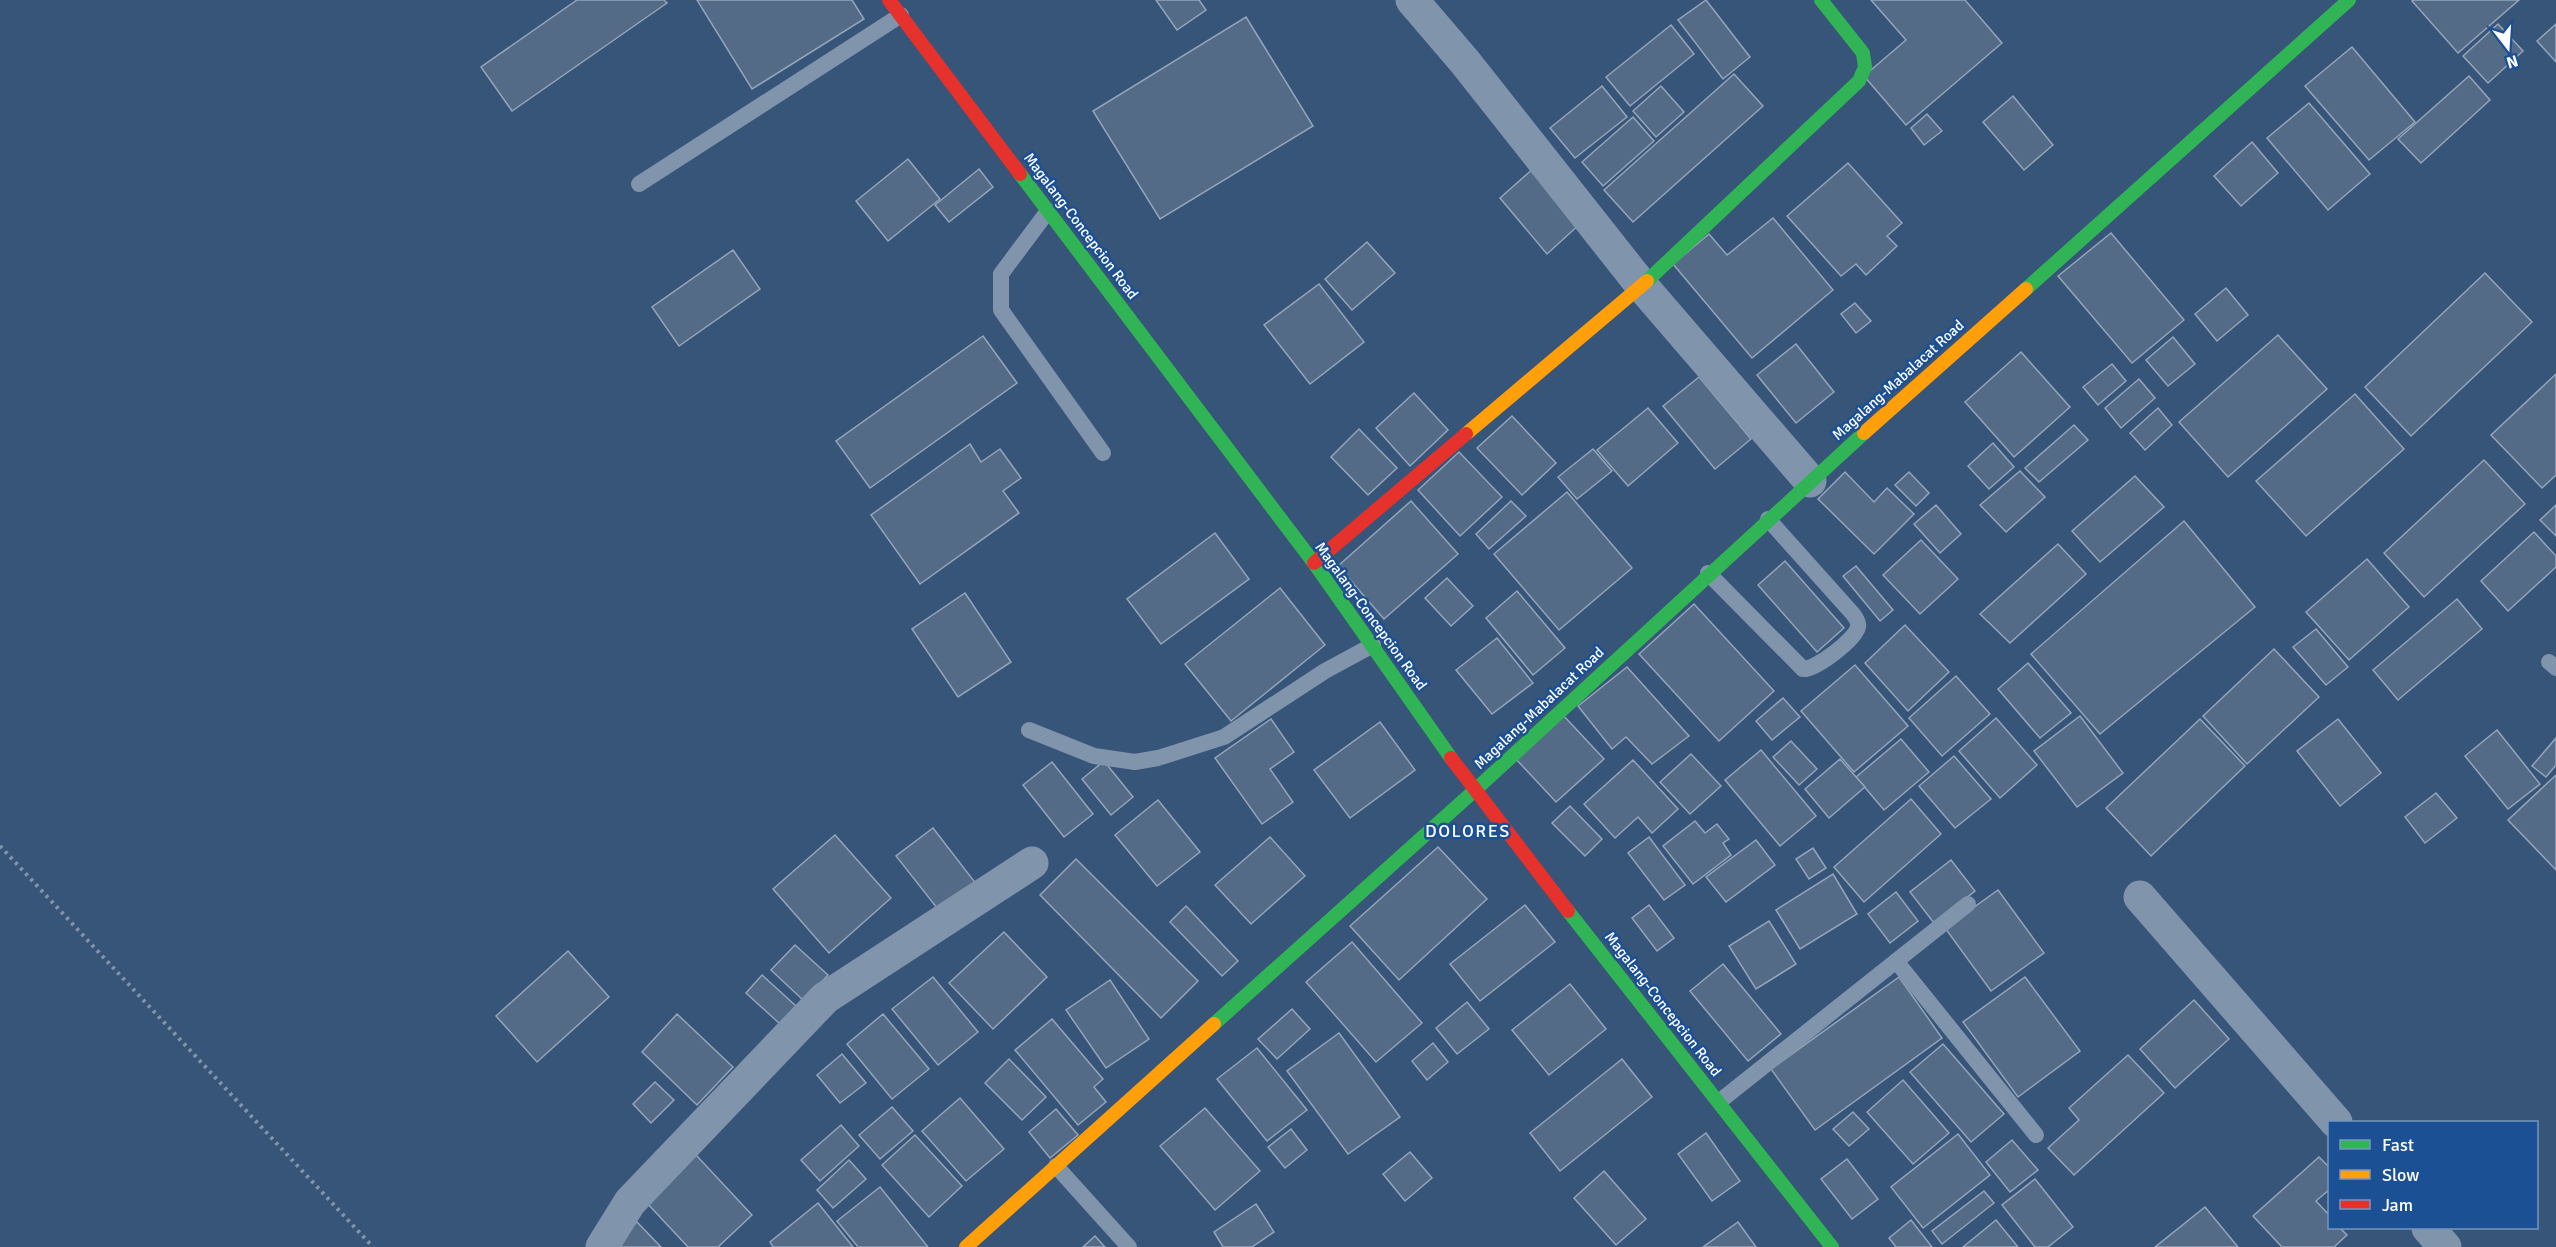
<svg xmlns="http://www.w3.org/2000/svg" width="2556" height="1247" font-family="Signika,sans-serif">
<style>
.building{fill:#546b88;stroke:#94a5b9;stroke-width:1.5}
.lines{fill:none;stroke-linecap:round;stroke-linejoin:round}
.path{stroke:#8094ab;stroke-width:4;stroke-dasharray:3 4.5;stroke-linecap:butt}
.lane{stroke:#8094ab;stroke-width:16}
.street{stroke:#8094ab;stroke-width:33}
.fast{stroke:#30b455;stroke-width:14}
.slow{stroke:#ff9f0a;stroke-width:14}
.jam{stroke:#e5322d;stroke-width:14}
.labels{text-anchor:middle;stroke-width:5;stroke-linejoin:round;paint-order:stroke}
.street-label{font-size:15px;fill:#fff;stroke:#1b5095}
.quarter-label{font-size:18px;letter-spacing:1.5px;fill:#fff;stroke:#1b5095}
</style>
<rect width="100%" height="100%" fill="#375479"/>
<g class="building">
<path d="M577,0H664L667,3L512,111L481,67Z"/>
<path d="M697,0H852L864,19L752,89Z"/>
<path d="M1156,0H1199L1206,10L1177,30Z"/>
<path d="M1706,0L1750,57L1723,79L1678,20Z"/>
<path d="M1871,0H1965L2002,43L1906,125L1864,76L1906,40Z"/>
<path d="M2414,0H2519L2458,53L2412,1Z"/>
<path d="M1246,17L1313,126L1160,219L1093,111Z"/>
<path d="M2498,24L2523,51L2488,83L2463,56Z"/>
<path d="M2556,24V62L2537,41Z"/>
<path d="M1671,25L1694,54L1630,106L1606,77Z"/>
<path d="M2352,47L2415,122L2369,160L2305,86Z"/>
<path d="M1734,74L1763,106L1633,222L1604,190Z"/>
<path d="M2469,76L2490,100L2421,163L2398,139Z"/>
<path d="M1602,86L1627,117L1575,158L1550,128Z"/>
<path d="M1661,86L1684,112L1656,137L1633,111Z"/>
<path d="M2013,96L2053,145L2024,170L1983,122Z"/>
<path d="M2309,103L2370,174L2328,210L2267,138Z"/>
<path d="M1927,114L1942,131L1924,145L1911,128Z"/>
<path d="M1633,117L1654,141L1603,186L1582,162Z"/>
<path d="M2252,142L2278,173L2241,206L2214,176Z"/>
<path d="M908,159L940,199L888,241L856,201Z"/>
<path d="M1848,163L1902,223L1887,236L1897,246L1866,275L1856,264L1841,276L1787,216Z"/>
<path d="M1534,168L1582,222L1547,254L1500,198Z"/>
<path d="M979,169L993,187L949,222L935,205Z"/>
<path d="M1773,218L1833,290L1752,358L1673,264L1709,234L1727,255Z"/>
<path d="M2111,233L2184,320L2132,363L2058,276Z"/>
<path d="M1367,242L1395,273L1352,310L1325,279Z"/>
<path d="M733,250L760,289L679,346L652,307Z"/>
<path d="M2485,273L2532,322L2411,436L2365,387Z"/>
<path d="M1319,284L1364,342L1310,384L1264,325Z"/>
<path d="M2226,288L2248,315L2217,341L2195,314Z"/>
<path d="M1855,303L1871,321L1856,333L1841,314Z"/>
<path d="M2278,335L2327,389L2228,477L2179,422Z"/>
<path d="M983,336L1017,383L870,488L836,441Z"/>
<path d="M2173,337L2195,364L2168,386L2146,360Z"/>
<path d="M1796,344L1834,392L1796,423L1757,375Z"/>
<path d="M2021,352L2070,407L2014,457L1965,402Z"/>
<path d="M2112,364L2126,381L2098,405L2083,387Z"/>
<path d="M2556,374V475L2542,488L2491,435Z"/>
<path d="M1699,377L1751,439L1715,469L1663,406Z"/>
<path d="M2139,379L2155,398L2121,428L2105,408Z"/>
<path d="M1414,393L1448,430L1410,466L1376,428Z"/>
<path d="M2355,394L2404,449L2306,536L2256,481Z"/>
<path d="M1648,408L1678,443L1628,486L1597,450Z"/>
<path d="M2158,408L2172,425L2145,450L2130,433Z"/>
<path d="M1512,416L1556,463L1522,495L1477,448Z"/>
<path d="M2074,425L2088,440L2039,482L2025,468Z"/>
<path d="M1359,429L1397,468L1368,495L1331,457Z"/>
<path d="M1993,443L2014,467L1989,489L1968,466Z"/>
<path d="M970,444L981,462L1000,449L1021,478L1003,491L1019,513L920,584L871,515Z"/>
<path d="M1593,449L1612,471L1577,499L1558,477Z"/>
<path d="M1459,452L1502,497L1460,536L1418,490Z"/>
<path d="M2484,460L2525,504L2424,597L2384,553Z"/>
<path d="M2020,471L2045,497L2006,532L1980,505Z"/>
<path d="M1845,472L1874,502L1887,488L1914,514L1874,554L1818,499Z"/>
<path d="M1909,472L1929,493L1916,506L1895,485Z"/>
<path d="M2135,476L2164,507L2100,562L2072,531Z"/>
<path d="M1567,492L1632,568L1559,630L1494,554Z"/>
<path d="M1411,501L1458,554L1384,619L1338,566Z"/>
<path d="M1511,501L1526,516L1489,549L1476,534Z"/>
<path d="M1936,505L1961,534L1940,553L1914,524Z"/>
<path d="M2556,505V536L2540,520Z"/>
<path d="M2184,521L2255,607L2100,734L2031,654Z"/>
<path d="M2534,532L2556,556V567L2508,611L2481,581Z"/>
<path d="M1215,533L1249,579L1161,644L1127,599Z"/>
<path d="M1921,540L1958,579L1920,614L1883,575Z"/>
<path d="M2058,544L2086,574L2010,643L1980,614Z"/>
<path d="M2367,559L2409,607L2349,660L2306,612Z"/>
<path d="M1785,561L1844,628L1817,652L1758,585Z"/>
<path d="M1856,566L1893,610L1880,621L1843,576Z"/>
<path d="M1447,578L1473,606L1451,626L1425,598Z"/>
<path d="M1280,588L1325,645L1231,721L1185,664Z"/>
<path d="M1517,591L1565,648L1533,675L1486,618Z"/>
<path d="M965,593L1011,662L958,697L912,629Z"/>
<path d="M2457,599L2482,629L2398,700L2373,670Z"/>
<path d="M1694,604L1774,691L1719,741L1639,654Z"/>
<path d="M1905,625L1949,672L1908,711L1865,663Z"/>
<path d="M2316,629L2348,667L2326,685L2293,647Z"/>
<path d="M1497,638L1533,683L1492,714L1456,670Z"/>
<path d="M2274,649L2319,697L2247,764L2203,716Z"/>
<path d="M2028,663L2071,713L2040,738L1998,689Z"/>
<path d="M1855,665L1908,726L1854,772L1801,711Z"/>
<path d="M1627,667L1689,736L1652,764L1626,737L1612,749L1578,706Z"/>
<path d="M1956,676L1990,714L1942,756L1909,718Z"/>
<path d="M1783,698L1800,717L1772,740L1756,721Z"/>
<path d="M1562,714L1604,759L1556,802L1514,757Z"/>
<path d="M2080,716L2123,773L2077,807L2034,751Z"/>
<path d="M1996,718L2037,765L2000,798L1959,751Z"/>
<path d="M1271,719L1294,752L1270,769L1293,802L1262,824L1215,758Z"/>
<path d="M2200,719L2245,766L2151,856L2106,808Z"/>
<path d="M2338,719L2381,773L2340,806L2297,751Z"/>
<path d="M1380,722L1415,770L1350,818L1314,770Z"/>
<path d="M2497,730L2540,784L2508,809L2465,756Z"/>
<path d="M2556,738V765L2546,777L2532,766Z"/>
<path d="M1901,739L1929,772L1884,810L1856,777Z"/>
<path d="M1791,741L1817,769L1799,785L1773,757Z"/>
<path d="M1761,750L1816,816L1780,846L1725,780Z"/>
<path d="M1691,754L1721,786L1690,814L1660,782Z"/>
<path d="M1954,756L1991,799L1955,828L1919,786Z"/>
<path d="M1840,759L1865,787L1829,818L1805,789Z"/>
<path d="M1633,760L1678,809L1652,833L1638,817L1615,838L1584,804Z"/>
<path d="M1104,761L1133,797L1111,815L1082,779Z"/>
<path d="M1052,762L1093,814L1064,837L1023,785Z"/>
<path d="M2556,775V870L2508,820Z"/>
<path d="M2436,793L2457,818L2425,843L2405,817Z"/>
<path d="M1911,799L1941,834L1864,902L1834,867Z"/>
<path d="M1158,800L1200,852L1157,886L1115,835Z"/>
<path d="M1570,806L1602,839L1585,856L1552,823Z"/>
<path d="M1695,821L1705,833L1717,824L1729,839L1723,843L1731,855L1693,884L1663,846Z"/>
<path d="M933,828L977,885L941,913L896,856Z"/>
<path d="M835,835L891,898L829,953L773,889Z"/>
<path d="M1270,837L1305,876L1251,924L1215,885Z"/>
<path d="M1649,837L1685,885L1664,900L1628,853Z"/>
<path d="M1756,840L1775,865L1726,902L1706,877Z"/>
<path d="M1438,847L1487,899L1399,980L1350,926Z"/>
<path d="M1813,848L1826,868L1809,879L1796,859Z"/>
<path d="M1076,859L1198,981L1161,1018L1040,895Z"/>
<path d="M1951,860L1975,891L1934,923L1910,892Z"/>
<path d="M1833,874L1857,914L1800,949L1776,910Z"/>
<path d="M1998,890L2044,953L1991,991L1945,928Z"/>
<path d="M1896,892L1918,921L1890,943L1868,914Z"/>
<path d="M1525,905L1555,942L1480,1001L1450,964Z"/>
<path d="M1649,905L1674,938L1657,951L1632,918Z"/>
<path d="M1186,906L1238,961L1222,976L1170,922Z"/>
<path d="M1769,921L1796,964L1756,989L1729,946Z"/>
<path d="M1004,932L1047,977L993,1029L949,983Z"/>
<path d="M1352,942L1422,1023L1376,1062L1306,982Z"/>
<path d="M795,945L828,975L804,1001L771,970Z"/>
<path d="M568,951L609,997L537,1062L496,1016Z"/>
<path d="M1723,964L1781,1034L1748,1061L1690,991Z"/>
<path d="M762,975L796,1006L780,1024L746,993Z"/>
<path d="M933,977L978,1032L938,1065L892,1009Z"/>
<path d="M1899,977L1942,1038L1815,1130L1771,1069Z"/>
<path d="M2025,977L2080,1051L2018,1097L1963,1022Z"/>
<path d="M1110,980L1149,1039L1106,1068L1066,1010Z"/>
<path d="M1570,984L1606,1029L1549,1075L1512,1030Z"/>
<path d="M2194,1000L2229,1039L2175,1088L2140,1049Z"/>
<path d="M1467,1002L1489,1029L1457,1054L1436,1028Z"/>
<path d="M1292,1009L1310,1029L1277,1059L1258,1039Z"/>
<path d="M677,1014L733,1067L697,1105L642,1052Z"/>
<path d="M883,1014L929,1069L892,1099L847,1044Z"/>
<path d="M1052,1019L1103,1079L1094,1087L1106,1102L1078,1125L1015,1050Z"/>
<path d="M1339,1033L1400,1117L1348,1154L1287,1071Z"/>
<path d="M1433,1043L1448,1062L1427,1080L1412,1061Z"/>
<path d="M1943,1044L2004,1114L1971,1142L1910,1072Z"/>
<path d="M1257,1048L1307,1110L1267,1141L1217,1079Z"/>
<path d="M842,1054L866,1083L840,1103L817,1075Z"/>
<path d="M2128,1055L2164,1093L2074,1175L2048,1148L2079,1120L2069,1108Z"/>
<path d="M1009,1059L1046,1097L1022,1120L985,1083Z"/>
<path d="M1622,1059L1652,1097L1560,1171L1530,1133Z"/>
<path d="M1903,1080L1949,1133L1913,1164L1867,1112Z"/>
<path d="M655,1082L674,1100L651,1123L633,1104Z"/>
<path d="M960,1098L1004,1149L966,1181L922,1131Z"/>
<path d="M892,1107L913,1131L880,1159L859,1135Z"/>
<path d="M1205,1108L1260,1171L1215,1210L1160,1146Z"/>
<path d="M1056,1109L1078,1135L1050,1158L1029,1132Z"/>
<path d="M1853,1112L1869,1129L1849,1146L1833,1129Z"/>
<path d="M841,1125L859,1146L820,1181L801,1160Z"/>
<path d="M1291,1129L1307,1150L1285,1168L1268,1147Z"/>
<path d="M1706,1133L1740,1181L1712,1201L1678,1154Z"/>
<path d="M1958,1134L1990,1175L1923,1228L1891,1187Z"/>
<path d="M915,1135L962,1186L929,1217L882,1165Z"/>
<path d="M2012,1140L2038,1170L2010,1192L1986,1162Z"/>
<path d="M1410,1152L1432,1178L1405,1201L1383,1174Z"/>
<path d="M696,1155L752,1215L718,1247H688L646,1202Z"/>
<path d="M2319,1157L2330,1168V1189L2316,1201L2330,1216V1228H2340L2347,1235L2334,1247H2282L2253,1216Z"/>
<path d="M1847,1159L1878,1199L1852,1219L1821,1179Z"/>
<path d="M849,1160L866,1179L833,1208L817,1190Z"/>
<path d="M1604,1171L1646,1219L1616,1245L1574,1198Z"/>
<path d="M2035,1179L2073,1227L2048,1247H2035L2002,1205Z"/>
<path d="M880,1187L928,1247H858L837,1221Z"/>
<path d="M1984,1191L1994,1203L1942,1244L1932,1231Z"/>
<path d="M818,1203L853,1247H773L770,1242Z"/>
<path d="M1256,1204L1274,1232L1252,1247H1223L1214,1232Z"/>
<path d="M2205,1207L2238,1247H2155Z"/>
<path d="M1911,1220L1932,1247H1896L1889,1238Z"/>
<path d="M1996,1220L2018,1247H1963Z"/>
<path d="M637,1222L661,1247H610Z"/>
<path d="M1738,1222L1756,1247H1703Z"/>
<path d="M1095,1236L1105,1247H1083Z"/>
</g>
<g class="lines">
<path class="path" d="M0,846L373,1247"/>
<g class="lane">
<path d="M639,184L901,15"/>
<path d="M1048,211L1001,274V310L1103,453"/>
<path d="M1708,573L1803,669C1815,670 1855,640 1858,627C1859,623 1856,618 1853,614L1768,519"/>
<path d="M2549,662L2556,668"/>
<path d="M1029,730L1094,756L1135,762L1158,758L1224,737L1325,671L1373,645"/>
<path d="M1896,961L2036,1135"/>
<path d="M1720,1101L1968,904"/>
<path d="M1056,1166L1129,1247"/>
</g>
<g class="street">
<path d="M1412,0L1465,62L1642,286L1810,481"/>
<path d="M2140,897L2336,1122"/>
<path d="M2428,1228L2445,1247"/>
<path d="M602,1247L630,1202L825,998L1032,863"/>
</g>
<g class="fast">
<path d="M1020,174L1314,563L1451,758"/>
<path d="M1647,281L1859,81L1865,67L1863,53L1821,0"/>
<path d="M2026,289L2349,0"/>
<path d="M1474,791L1864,433"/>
<path d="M1568,911L1832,1247"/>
<path d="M1214,1024L1474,791"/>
</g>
<g class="slow">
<path d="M1864,433L2026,289"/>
<path d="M1466,434L1647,281"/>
<path d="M966,1247L1214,1024"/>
</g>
<g class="jam">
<path d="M889,0L1020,174"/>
<path d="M1314,563L1466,434"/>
<path d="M1451,758L1568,911"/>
</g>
</g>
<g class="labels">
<g class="street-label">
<text transform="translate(1081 226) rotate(53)" y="5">Magalang-Concepcion Road</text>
<text transform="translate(1898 380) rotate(-42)" y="5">Magalang-Mabalacat Road</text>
<text transform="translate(1371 616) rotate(54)" y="5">Magalang-Concepcion Road</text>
<text transform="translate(1539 708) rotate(-43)" y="5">Magalang-Mabalacat Road</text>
<text transform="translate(1663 1004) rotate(52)" y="5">Magalang-Concepcion Road</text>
</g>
<g class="quarter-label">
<text x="1468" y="837">DOLORES</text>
</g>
</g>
<rect x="2328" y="1121" width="210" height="108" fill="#1b5095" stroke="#7696bf" stroke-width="1.5"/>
<rect x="2340" y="1140" width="30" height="9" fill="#30b455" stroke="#7696bf" stroke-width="1.5"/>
<text x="2382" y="1151" font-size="18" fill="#ffffff">Fast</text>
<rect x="2340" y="1170" width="30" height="9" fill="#ff9f0a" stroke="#7696bf" stroke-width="1.5"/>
<text x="2382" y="1181" font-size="18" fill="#ffffff">Slow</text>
<rect x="2340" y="1200" width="30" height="9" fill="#e5322d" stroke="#7696bf" stroke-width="1.5"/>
<text x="2382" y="1211" font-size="18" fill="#ffffff">Jam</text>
<g transform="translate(2508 48) rotate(163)" stroke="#1b5095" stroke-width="4.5" paint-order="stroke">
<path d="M0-4.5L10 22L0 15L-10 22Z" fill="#ffffff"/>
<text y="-9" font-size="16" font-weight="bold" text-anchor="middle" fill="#ffffff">N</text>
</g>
</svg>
